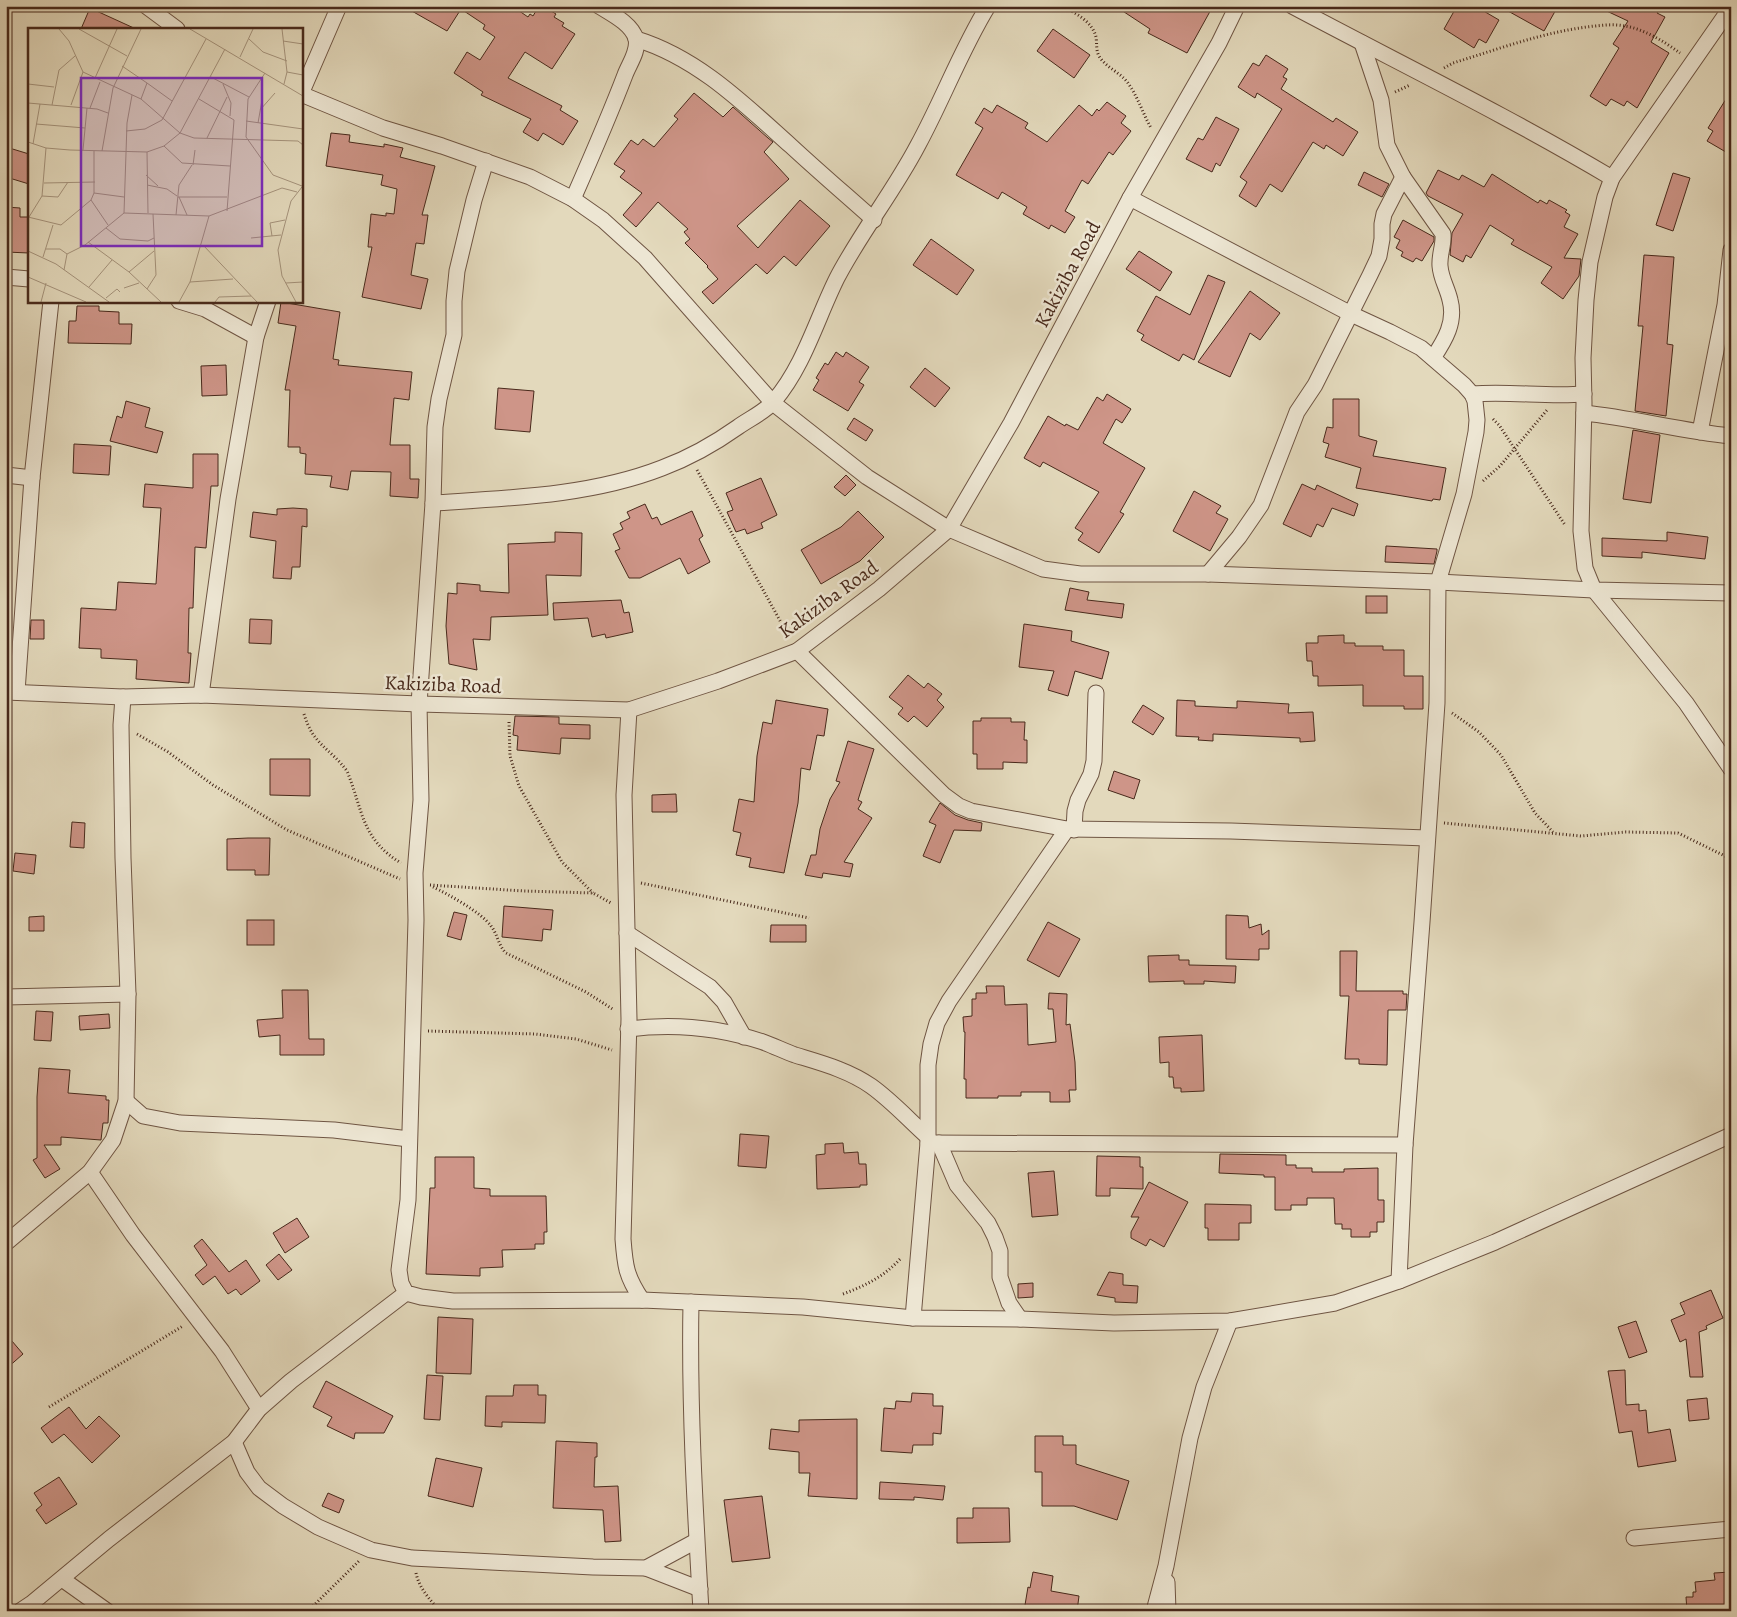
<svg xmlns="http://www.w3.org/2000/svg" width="1737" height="1617" font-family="Alegreya,serif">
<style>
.building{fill:#ce9588;stroke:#48291b}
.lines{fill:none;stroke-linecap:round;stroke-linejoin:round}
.minor-casing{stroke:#6f5543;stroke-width:17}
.path{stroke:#48291b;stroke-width:3;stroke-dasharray:1 2.5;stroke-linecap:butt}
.minor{stroke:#ede6d3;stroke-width:15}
.labels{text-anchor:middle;stroke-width:5;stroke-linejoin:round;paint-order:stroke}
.street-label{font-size:20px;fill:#48291b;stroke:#ede6d3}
.inset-road{fill:none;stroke:#a5937c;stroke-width:1}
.view{fill:#7b2cbf;fill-opacity:0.15;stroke:#7b2cbf;stroke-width:2.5}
.inset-edge{fill:none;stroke:#48291b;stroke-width:2.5}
</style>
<rect width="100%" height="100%" fill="#e3d9bc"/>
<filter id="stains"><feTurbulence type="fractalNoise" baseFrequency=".004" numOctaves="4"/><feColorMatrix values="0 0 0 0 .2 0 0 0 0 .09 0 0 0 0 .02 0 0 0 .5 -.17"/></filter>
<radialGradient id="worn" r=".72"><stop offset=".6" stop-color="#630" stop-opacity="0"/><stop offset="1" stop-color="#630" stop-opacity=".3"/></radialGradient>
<g class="building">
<path d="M403,6H512L528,17L530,14L533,16L539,6H543L556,14L554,17L564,23L562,26L575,34L552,69L525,52L508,78L562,106L560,110L578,121L563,145L543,133L538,141L523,132L531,119L481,95L483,92L454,73L467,52L480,60L495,37L483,29L485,25L461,9L447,31Z"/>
<path d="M1115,6H1213L1187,53L1148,33L1150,29Z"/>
<path d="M1457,6H1475L1499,20L1486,43L1479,39L1474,48L1444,29Z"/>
<path d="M1499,6H1558L1544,31Z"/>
<path d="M1596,6H1661L1657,13L1665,17L1651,42L1669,53L1637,108L1627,101L1624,106L1611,99L1606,106L1590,96L1619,48L1613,44L1628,21Z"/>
<path d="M90,8L136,29H81Z"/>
<path d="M1053,29L1090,55L1074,78L1037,51Z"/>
<path d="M1266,55L1288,69L1283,77L1287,79L1281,89L1333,122L1336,118L1358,132L1343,156L1326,145L1324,149L1313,142L1282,192L1270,184L1256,207L1239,196L1247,182L1240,177L1282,109L1257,93L1255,98L1238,87L1253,63L1259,66Z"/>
<path d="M1731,91V155L1707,141L1713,131L1708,128Z"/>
<path d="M694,93L723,117L733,107L768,138L773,142L764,152L789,179L737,226L758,248L800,200L830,226L796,266L784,256L767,274L756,264L713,304L702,292L718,279L707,267L708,266L685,243L690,239L684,232L688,229L658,202L636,227L623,215L642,193L620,177L625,171L614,164L631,140L638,145L643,139L654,147L678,119L674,116Z"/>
<path d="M1107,102L1126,116L1121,123L1131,131L1113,155L1109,152L1088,184L1082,180L1065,211L1075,217L1065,233L1051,225L1049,229L1023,214L1027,207L1002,192L998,199L956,175L983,128L975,123L984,108L992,113L997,105L1028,123L1025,128L1047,142L1079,105L1092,116L1097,109L1099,111Z"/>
<path d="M1216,117L1239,129L1220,166L1216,163L1212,172L1186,159L1198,138L1203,140Z"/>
<path d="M331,133L350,135L349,142L384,147V144L403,148L400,157L435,166L422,215H428L424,244L416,243L411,275L428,279L421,309L362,297L372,247H368L371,214L386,216V213L394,214L397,189L381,185L383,175L326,166Z"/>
<path d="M6,147L29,154V184L6,177Z"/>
<path d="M1438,170L1459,180L1462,175L1484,187L1492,174L1538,203L1540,200L1547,204L1549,200L1567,210L1565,212L1570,215L1564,227L1578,234L1564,258L1581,259L1579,276L1563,299L1541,283L1552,267L1511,244L1514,240L1490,225L1471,258L1466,255L1463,262L1450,255L1452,233L1463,214L1428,196L1426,193Z"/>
<path d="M1364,172L1389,184L1382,197L1358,185Z"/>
<path d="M1673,173L1690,178L1673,231L1656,225Z"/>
<path d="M6,207L20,208V217H29V253L6,252Z"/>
<path d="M1403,220L1434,237V241L1422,261L1416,258L1413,262L1401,256L1403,252L1396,248L1400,240L1394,237Z"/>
<path d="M931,239L974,270L957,295L913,265Z"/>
<path d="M1139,251L1172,272L1160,291L1126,269Z"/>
<path d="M1644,255L1674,257L1667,344L1673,345L1666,416L1635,411L1643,326H1638Z"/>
<path d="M1208,275L1225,282L1194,360L1183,354L1179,361L1141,340L1144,335L1137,331L1156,296L1190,315Z"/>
<path d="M1250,291L1280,313L1260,340L1250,333L1230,377L1198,362Z"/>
<path d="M281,302L340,312L333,359L339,360L338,365L412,372L409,400L394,398L390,445H410V479H419L418,498L390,496L391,472L351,471L348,490L330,487L332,476L305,474L306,454L300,453V447H288L290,390H285L296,326L278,323Z"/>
<path d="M77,306H99V311L119,312V324H132L131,344L68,343L69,321H76Z"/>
<path d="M836,352L843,357L846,352L869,367L859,382L864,385L848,411L813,390L819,380L816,378L825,363L828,365Z"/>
<path d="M226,365L227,395L202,396L201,366Z"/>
<path d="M925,368L950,388L935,407L910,387Z"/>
<path d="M498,388L534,391L530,432L495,429Z"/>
<path d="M1107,394L1131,409L1122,423L1116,419L1103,443L1145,468L1120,512L1124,514L1099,553L1078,540L1083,533L1075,528L1099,492L1043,462L1040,467L1024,458L1048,416L1065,426L1066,424L1078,430L1097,397L1103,401Z"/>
<path d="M1333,399H1359V436L1377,441L1373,456L1446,468L1440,500L1433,499L1432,501L1356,488L1361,468L1325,457L1329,444L1323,442L1327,427L1333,428Z"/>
<path d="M126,401L150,408L145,427L163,432L157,453L110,441L117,416L122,418Z"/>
<path d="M854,418L873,430L866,441L847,429Z"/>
<path d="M1633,430L1660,435L1651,503L1623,499Z"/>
<path d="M74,444L111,446L109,475L73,473Z"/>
<path d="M193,454H218V486H211L206,548L195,547L193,608H189L188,653H191L189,683L136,679L137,660L101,658V649L79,648L81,608L116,610L118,582L156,584L161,508L143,507L145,484L193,488Z"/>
<path d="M846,475L856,485L845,496L834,487Z"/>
<path d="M761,478L777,515L761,523L763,528L747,534L745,529L736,532L727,512L733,510L726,493Z"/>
<path d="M1302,484L1315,490L1317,485L1358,504L1354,516L1332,508L1323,527L1317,524L1311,537L1283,524Z"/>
<path d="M1194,491L1221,506L1216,513L1228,519L1210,551L1173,531Z"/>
<path d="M645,504L652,519L657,517L661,525L692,511L703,536L699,539L710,562L688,574L680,558L640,578H629L615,551L620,549L613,534L623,529L620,523L630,518L627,512Z"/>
<path d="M293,508L307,509V527L302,526L300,567H292L291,579L273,578L276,541L250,537L253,512L277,515V509Z"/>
<path d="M858,511L884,537L860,561L821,584L801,550L841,527Z"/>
<path d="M555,532L582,533L581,576L546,575L548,615L491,617L490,640L473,639L477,670L449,664L446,626L448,593L457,594V583L480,585V591L509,593L508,544L555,542Z"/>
<path d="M1667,532L1708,537L1705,559L1642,552V558L1602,556V538L1667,541Z"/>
<path d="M1386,546L1437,549V551L1434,564L1385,562Z"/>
<path d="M1070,588L1089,592L1087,600L1124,604L1122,618L1065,610Z"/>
<rect x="1366" y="596" width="21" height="17"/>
<path d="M621,600L624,613L629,612L633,632L606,638L605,634L592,637L588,618L554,620L553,603Z"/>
<path d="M250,619L272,620L271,644L249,643Z"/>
<path d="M31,620H44V639H30Z"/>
<path d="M1024,624L1072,631L1071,641L1109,652L1102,679L1075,671L1068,696L1048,690L1054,671L1019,667Z"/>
<path d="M1344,635V643H1355V646H1383V650H1404V676H1423V709H1404V706H1363V685L1318,686V676H1313L1312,661H1307L1306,643H1318V636Z"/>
<path d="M908,675L924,688L928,683L942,694L937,700L944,707L927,727L914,716L908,722L898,714L903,708L889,697Z"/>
<path d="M776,700L828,709L824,736L817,735L810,770L801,768L798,803L784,873L749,867L751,858L736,855L741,833L733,831L739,799L754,802L757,756L763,722L772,724Z"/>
<path d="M1177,700L1195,701V706L1237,708V701L1289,704L1288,713L1313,712L1315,741L1300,742V738L1213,734V741L1198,740L1199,737L1176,736Z"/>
<path d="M1143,705L1164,718L1153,735L1132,722Z"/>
<path d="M515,716L559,717V724L590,725V739L561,738L560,754L517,750L518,736L513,735Z"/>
<path d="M981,718H1011V722H1025L1024,740H1027V763L1003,762V769H977V754H973V721H981Z"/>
<path d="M848,741L874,749L858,800L862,802L858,809L872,818L844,862L853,864L850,877L823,873L822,878L805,875L811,855H816L820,829L830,799L840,782L836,781Z"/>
<path d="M270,759H310V796L270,795Z"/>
<path d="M1114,771L1140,780L1134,799L1108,790Z"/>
<path d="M676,794L677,812H652V795Z"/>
<path d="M940,803L955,815L968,820L982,823L981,831L954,830L940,863L923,856L936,825L929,822Z"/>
<path d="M72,822L85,823L84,848L70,847Z"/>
<path d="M248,838H270L269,875H255V870H227V839Z"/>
<path d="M15,853L36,855L34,874L13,871Z"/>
<path d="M504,906L553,910L551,930L543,929L542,941L502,937Z"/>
<path d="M454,912L467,915L461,940L447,936Z"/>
<path d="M1226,915L1248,916L1249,928L1261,924L1262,935L1269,930V949H1259V960L1226,959Z"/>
<path d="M44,916V931H29V917Z"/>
<rect x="247" y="920" width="27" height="25"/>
<path d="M1048,922L1080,939L1059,977L1027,960Z"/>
<path d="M771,925H806V942H770Z"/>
<path d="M1340,951H1357L1356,991H1403V994H1407L1406,1010H1388L1387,1065L1359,1064V1059H1345L1349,996H1340Z"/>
<path d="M1179,955V960H1189V965L1236,966L1235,983L1204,981V984H1184V981L1149,982L1148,956Z"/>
<path d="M986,986H1004L1005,1005L1027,1004L1028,1045L1056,1042L1053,1009H1048L1049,993L1067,994L1066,1025L1070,1024L1075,1062L1076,1090H1069L1070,1102H1050V1092H1021V1096H998V1098H966V1079H964L965,1032H964L963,1017L972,1016V999H976V993H987Z"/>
<path d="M282,990H308L309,1039H324V1055H280V1035L259,1037L257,1020L283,1018Z"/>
<path d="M36,1011L53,1012L51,1041L34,1040Z"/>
<path d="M109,1014L110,1028L80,1030L79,1016Z"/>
<path d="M1202,1035L1204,1091L1181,1092V1088H1174L1173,1077H1169V1062L1160,1063L1159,1037Z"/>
<path d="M39,1068L70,1070L68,1093L106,1096V1100H109L108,1123H103L101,1140L61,1137V1145H44L60,1169L45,1178L33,1160L37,1158V1097Z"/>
<path d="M740,1134L769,1136L766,1168L738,1166Z"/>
<path d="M843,1143L844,1153L858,1152L859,1164H866L867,1185H860V1187L817,1189L816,1155L825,1154V1144Z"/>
<path d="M1220,1154L1286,1155V1165H1296V1168H1312V1172H1344V1169L1378,1168V1200H1384V1222H1377V1232H1370V1237H1351V1229H1342V1224H1335L1334,1198H1307V1205H1291V1210H1275V1177H1264V1175L1219,1173Z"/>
<path d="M1097,1156L1140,1157V1167H1143V1189L1110,1188V1196H1096Z"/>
<path d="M435,1157H474V1188L490,1189V1196H546L547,1232H544V1244H535V1249L502,1250L503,1267L480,1268V1276L426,1274L430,1188H435Z"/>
<path d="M1054,1171L1058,1215L1032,1217L1028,1173Z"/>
<path d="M1149,1182L1188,1202L1164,1247L1150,1239L1146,1246L1131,1238V1232L1139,1217H1131Z"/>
<path d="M1205,1204L1251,1205V1223H1239V1240H1208V1228H1205Z"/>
<path d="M297,1218L309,1237L285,1253L273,1233Z"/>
<path d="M202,1239L229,1272L246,1260L260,1281L241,1295L236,1289L228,1294L215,1276L203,1285L195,1275L207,1265L194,1246Z"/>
<path d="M279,1254L292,1270L278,1280L266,1265Z"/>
<path d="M1109,1272L1123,1274V1285L1138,1286L1137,1303L1115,1302V1298L1097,1295Z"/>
<path d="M1033,1283V1297L1018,1298V1284Z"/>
<path d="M1711,1290L1723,1318L1706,1326L1707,1329L1699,1332L1703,1377H1690L1686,1339L1680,1342L1671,1320L1685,1314L1680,1303Z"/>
<path d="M438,1317L473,1319L471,1374L436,1373Z"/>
<path d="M1636,1321L1647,1352L1629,1358L1618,1327Z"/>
<path d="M6,1334L23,1354L6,1369Z"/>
<path d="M1625,1370L1626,1405L1639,1404V1411L1646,1410L1648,1433L1670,1429L1676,1461L1638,1467L1632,1431L1619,1433L1608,1371Z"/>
<path d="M427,1375L443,1376L440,1420L424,1419Z"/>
<path d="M326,1381L393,1416L384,1433H355L354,1439L327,1426L332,1417L313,1407Z"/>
<path d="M514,1385H538V1395H546L545,1423L502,1422V1427L485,1426L486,1396H513Z"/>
<path d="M912,1393L933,1394V1406H943L941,1434L933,1433V1445H913L912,1453L881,1451L884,1408L895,1409L896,1401L911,1402Z"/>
<path d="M1707,1398L1709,1419L1689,1421L1687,1400Z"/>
<path d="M69,1407L86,1429L99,1416L120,1436L92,1463L64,1434L52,1443L41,1428Z"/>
<path d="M857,1419V1499L808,1496L810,1473H799V1452L769,1449L771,1429L799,1432V1420Z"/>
<path d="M1035,1436H1063V1445H1076V1464L1129,1481L1117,1520L1074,1506H1042V1472H1035Z"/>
<path d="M556,1441L597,1443V1457H595L594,1487L618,1486L621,1541L605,1542L603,1510L553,1508Z"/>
<path d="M436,1458L482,1468L473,1507L428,1496Z"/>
<path d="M59,1477L77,1504L46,1524L36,1510L42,1505L34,1493Z"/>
<path d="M880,1482L945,1486L943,1500L914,1497V1500L879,1499Z"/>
<path d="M328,1493L344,1500L339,1513L322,1506Z"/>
<path d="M762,1496L770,1558L732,1562L724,1500Z"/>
<path d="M973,1508H1009L1010,1542L957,1543V1518H973Z"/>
<path d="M1033,1572L1053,1576L1051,1591L1079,1596L1077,1611H1024L1028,1587L1030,1588Z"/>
<path d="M1731,1572V1611H1687L1686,1597H1693V1592H1696L1695,1582L1715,1580L1714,1573Z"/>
</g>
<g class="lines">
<g class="minor-casing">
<g id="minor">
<path d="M146,6L177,29"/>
<path d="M1292,6C1399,63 1508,116 1612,178"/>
<path d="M1731,7L1612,178L1605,197L1590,262L1586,300L1583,358L1584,403L1581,531L1585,568L1594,590L1686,703L1731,769"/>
<path d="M636,39C698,58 744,104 791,146C818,171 846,195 874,220"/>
<path d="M1362,43L1381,100L1387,145L1403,177L1443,234C1444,245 1439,255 1440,266C1441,279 1447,287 1450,300C1456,322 1445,340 1433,358"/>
<path d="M301,94L383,128L442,146L530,177L573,199L603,220L645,258L773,403L867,477L949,529L1043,569L1080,574H1208L1438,582L1594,590L1731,593"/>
<path d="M301,94L339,6"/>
<path d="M486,161L474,200L457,271L454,301V335L439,399L435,427L433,503L419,704L421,800L415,873L416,920L408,1200L399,1270L401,1283L406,1293L421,1297L453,1301L642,1300L803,1307L913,1318L1020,1319L1114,1323L1230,1321L1335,1303L1399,1281L1495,1242L1731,1135"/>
<path d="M1130,198L1351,314L1390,332L1421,348L1464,385L1472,394L1475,401L1477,420L1476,432L1464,494L1438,582L1437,703L1422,922L1405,1145L1399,1281"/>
<path d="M573,199C591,158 609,117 625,75C629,64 639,51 636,39C632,24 612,14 599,6"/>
<path d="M6,277L29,279"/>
<path d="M179,301L205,309L256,337"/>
<path d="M1472,394C1510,391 1547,397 1584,394"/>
<path d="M1584,413C1633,418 1681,431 1731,436"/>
<path d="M1700,432L1725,305L1731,250"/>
<path d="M6,475L32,478"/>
<path d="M433,503C509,498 590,496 662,468C689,458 714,444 738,427C749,419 765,412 774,401C804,366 817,318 837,278C861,232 894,191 918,145C943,99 961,50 988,6"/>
<path d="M1208,574L1239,537L1261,505L1297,412L1315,385L1370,275L1379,256L1382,239V224L1384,214L1403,177"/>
<path d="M797,651L944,795L959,806L971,811L1067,829L1231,831L1427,838"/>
<path d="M6,692L123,697L201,695L419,704L629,710L718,681L797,651L879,589L949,529L1011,423L1130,198L1219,43L1237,6"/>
<path d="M17,692L32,478L51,301"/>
<path d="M201,695L228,499L256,337L268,301"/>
<path d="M629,710L624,795L629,1019L623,1239C625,1266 626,1276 642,1300"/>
<path d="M1074,830L1075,811L1078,800L1091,774L1094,761L1096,693"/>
<path d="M627,933L710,987L724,1002L744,1037"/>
<path d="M6,997L128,994"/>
<path d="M628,1029C675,1023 718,1027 763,1042C774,1046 784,1051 795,1055C821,1063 848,1070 871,1086C892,1101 909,1120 928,1137"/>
<path d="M126,1101L143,1116L180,1123L334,1130L409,1139"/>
<path d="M928,1143L1405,1145"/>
<path d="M939,1143L957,1185L988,1223L995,1237L1000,1251V1277L1009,1303L1020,1319"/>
<path d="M90,1172L133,1235L222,1351L259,1409"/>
<path d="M6,1243L90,1172L113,1140L126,1101L128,994L123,858L121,725L123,697"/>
<path d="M691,1302C689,1405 695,1508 701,1611"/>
<path d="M913,1318L928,1143V1065L931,1044L937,1023L949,1001L1067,829"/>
<path d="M234,1442L247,1472L259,1488L283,1506L318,1527L371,1550L412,1558L593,1567L646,1568L696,1541"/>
<path d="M1634,1538L1731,1529"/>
<path d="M646,1568L700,1589"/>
<path d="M62,1579L107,1611"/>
<path d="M1167,1582L1168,1611"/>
<path d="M20,1611L32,1603L109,1539L234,1442L259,1409L291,1381L406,1293"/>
<path d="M1154,1611L1166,1566L1190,1438L1204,1387L1230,1321"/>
</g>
</g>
<g class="path">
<path d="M1063,6C1076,14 1092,21 1096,37C1097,44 1096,51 1099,56C1106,68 1120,72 1128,83C1138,97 1143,114 1151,128"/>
<path d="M1444,68L1453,63C1499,49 1546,31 1595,26C1605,25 1615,24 1625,26C1644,29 1665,42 1680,53"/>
<path d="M1395,92L1410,85"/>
<path d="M1493,419L1499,425L1565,525"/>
<path d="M697,470L789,637"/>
<path d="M1483,481L1500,466L1547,410"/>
<path d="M1452,713L1479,732L1501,755L1535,813L1553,832"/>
<path d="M304,714C313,745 330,748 347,771C363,810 361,839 401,863"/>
<path d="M509,722L510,756L519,786L562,862L593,893"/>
<path d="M137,734L168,752L213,785L287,830L400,879"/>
<path d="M1444,823L1581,836L1626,832L1678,833L1731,859"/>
<path d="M641,883L809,918"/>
<path d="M430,885L524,891L593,893L611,903"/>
<path d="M433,887C448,894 482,913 491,926C498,935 498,945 506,953L586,992L614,1010"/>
<path d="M428,1031L535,1034L576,1039L612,1050"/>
<path d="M843,1294C865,1286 885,1276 901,1258"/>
<path d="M49,1407L183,1326"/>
<path d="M416,1573C419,1588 430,1600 440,1611"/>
<path d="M308,1611L359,1561"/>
</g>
<use href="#minor" class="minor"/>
</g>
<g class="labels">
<g class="street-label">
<text transform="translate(1067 274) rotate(-62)" y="7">Kakiziba Road</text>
<text transform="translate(828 599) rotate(-36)" y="7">Kakiziba Road</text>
<text transform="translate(443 684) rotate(2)" y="7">Kakiziba Road</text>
</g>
</g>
<g transform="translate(28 28)">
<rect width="275" height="275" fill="#e3d9bc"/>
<path class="inset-road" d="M31,1L41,13L55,44L113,71L152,105L166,110L270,113L275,117M51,1L99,28M162,1L275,68M254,1L259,44L256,56M221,11L235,24L259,33M255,13L275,16M212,29L225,1M94,38L119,55L113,71M259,44L275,47M237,45L220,71L218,109L245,147L274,158M183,49L221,69M67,50L89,1M119,55L144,73M0,56L26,59M195,56L203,75L202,88M104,67L99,95L96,185L181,188L254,160L269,164M171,71L206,92L199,183M0,75L69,81L80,85M24,77L31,42L47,28M43,77L55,44M62,80L72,54M232,82L247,65M218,93L275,101M230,95L234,72M8,96L57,100M98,103L117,101L134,92L178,11M179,110L199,69M0,114L18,120L42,122L119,124L136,118L152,105L197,21M5,116L12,76M136,118L154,135L202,138M55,122L59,80M74,123L85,60L113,1M119,124L120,185M165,137L167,122M118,147L130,158M16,155L67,154M119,157L139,161L149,168M66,165L96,169M14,168L30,169L40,154M150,169H199M151,169L159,187M63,172L80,197M148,187L151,157L164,137M0,189L33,197L63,172L66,165V123M1,189L14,168L18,120M78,200L92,211L120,213L126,210M244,208L242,195L257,192M223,210L253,207M60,214L101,244L133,274M175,217L229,274M18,221H32L39,226M0,223L28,236L81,274M15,229L25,197M36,242L39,226L57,217L96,185M101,244L126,223M0,249L58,274M162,254L205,251M258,255L275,254M61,259L84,232M96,260L111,255M119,261L128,247L125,186M78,270L89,261L92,264M13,274L18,255M151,274L162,254L181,188M187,274L191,269L223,268M268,274L254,248L250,222L263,173L274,159"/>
<path class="view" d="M53,50H234V218H53Z"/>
<rect width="275" height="275" class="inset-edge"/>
</g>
<rect width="1737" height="1617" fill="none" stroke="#e3d9bc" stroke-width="25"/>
<rect x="8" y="8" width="1722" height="1602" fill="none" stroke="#48291b" stroke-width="2.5"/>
<rect x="12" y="12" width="1712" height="1592" fill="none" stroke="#48291b"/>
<rect width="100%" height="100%" filter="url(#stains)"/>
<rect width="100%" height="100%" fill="url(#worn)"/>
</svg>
